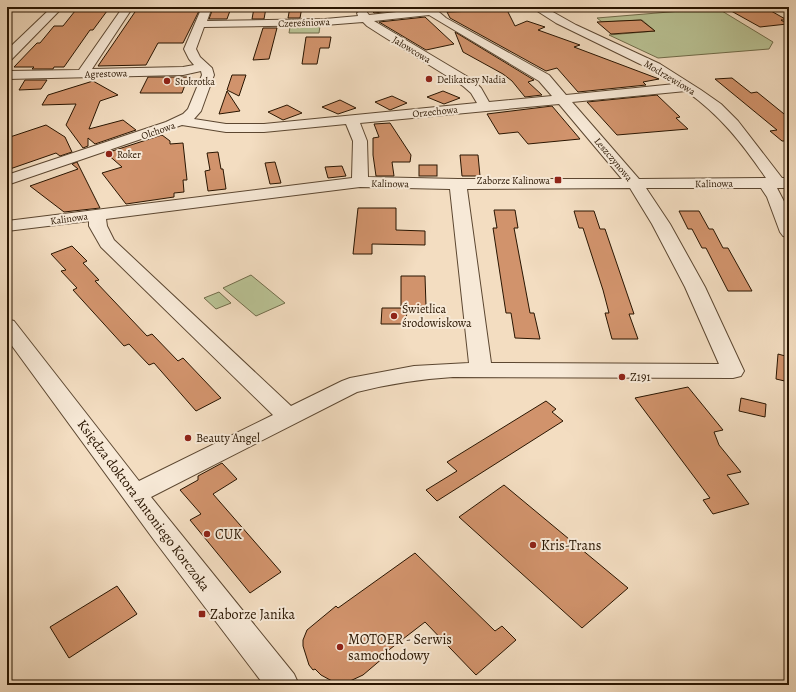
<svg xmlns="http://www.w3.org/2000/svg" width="796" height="692" font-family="Alegreya,serif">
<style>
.green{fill:#b9c294;stroke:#716c4a}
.building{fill:#d1936c;stroke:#291501}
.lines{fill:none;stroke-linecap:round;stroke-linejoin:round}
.minor-casing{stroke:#5c4731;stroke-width:2}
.minor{fill:#f7e9d7;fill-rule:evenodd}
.poi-dot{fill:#8f2418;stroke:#f7e9d7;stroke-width:1.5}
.labels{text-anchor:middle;stroke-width:4;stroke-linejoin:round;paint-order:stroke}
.far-street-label{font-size:10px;fill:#291501;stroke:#f7e9d7}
.far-poi-label{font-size:10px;fill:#291501;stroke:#f7e9d7;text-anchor:start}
.poi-label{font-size:12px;fill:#291501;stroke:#f7e9d7;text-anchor:start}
.near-street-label{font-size:14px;fill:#291501;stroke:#f7e9d7}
.near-poi-label{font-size:14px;fill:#291501;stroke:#f7e9d7;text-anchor:start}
</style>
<rect width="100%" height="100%" fill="#f3ddc1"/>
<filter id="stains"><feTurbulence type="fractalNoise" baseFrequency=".005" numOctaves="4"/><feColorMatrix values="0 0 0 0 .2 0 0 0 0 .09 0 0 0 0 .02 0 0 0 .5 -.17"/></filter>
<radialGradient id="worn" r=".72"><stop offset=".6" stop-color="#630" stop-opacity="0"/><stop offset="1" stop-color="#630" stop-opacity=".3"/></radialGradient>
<g class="green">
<path d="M717,8L773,42L769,49L658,58L609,35L655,31L642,20L602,22L597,18Z"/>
<path d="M320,26L319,33H289L290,27Z"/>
<path d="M251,275L285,303L256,316L223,288Z"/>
<path d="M219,292L231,303L216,309L204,298Z"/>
</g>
<g class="building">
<path d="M290,7H302L300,18H288Z"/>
<path d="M406,7L407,9L374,13L370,8Z"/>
<path d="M724,7H764L787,20H781L787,24L760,27Z"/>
<path d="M213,8H231L227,19H209Z"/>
<path d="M254,8H266L264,19H252Z"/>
<path d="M137,9H200L183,43H158L146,65L98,66Z"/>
<path d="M507,10L515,26L527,21L545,27L538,30L580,45L574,47L659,79L643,82L646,85L578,92L557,68L546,71L450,18L447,12Z"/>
<path d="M75,11H107L93,30H90L64,67H54L53,69H32L34,67H14L37,43H40L54,26H63Z"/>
<path d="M425,17L454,44L426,50L379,22Z"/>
<path d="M641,20L655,31L611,34L597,22Z"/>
<path d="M263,28H277L269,59L253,60Z"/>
<path d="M455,32L529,77L534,80L528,82L542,95L525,97L512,81L503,74L463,52Z"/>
<path d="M306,37H331L329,48H320L317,64H302Z"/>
<path d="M232,75H246L239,96L227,90Z"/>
<path d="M148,77H188L182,93H140Z"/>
<path d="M732,78L751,93L757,92L789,118V141H782L770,131L777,130L715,79Z"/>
<path d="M25,80H47L41,89L19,90Z"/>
<path d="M93,81L118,95L100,101L89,129L123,120L136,130L95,144L88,138V146L83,148L66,125L76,104L42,105L48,95Z"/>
<path d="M227,91L240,111L219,114Z"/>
<path d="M443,91L460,98L444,104L427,97Z"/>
<path d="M657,95L680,117L676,118L688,129L617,135L587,102Z"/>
<path d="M392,96L407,103L390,110L375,102Z"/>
<path d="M340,100L356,108L338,114L322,107Z"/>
<path d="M287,105L302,113L283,120L268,112Z"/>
<path d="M552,106L580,139L528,144L518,132L499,134L487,114Z"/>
<path d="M390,123L411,155L410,162H392L394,176H376L373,155V138L379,137L374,124Z"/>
<path d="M46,125L65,137L72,152L60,156L56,153L7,170V138Z"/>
<path d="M162,135L170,141V144L183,143L187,180H183L184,192L174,193V197L126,204L102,173L122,167L106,153Z"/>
<path d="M218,152L221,169H223L226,189L208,191L205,171L210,170L207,153Z"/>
<path d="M460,155H478L480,176H462Z"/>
<path d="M77,162L100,208L64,212L30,186L78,169L72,164Z"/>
<path d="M275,162L281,183L270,184L265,163Z"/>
<rect x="419" y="165" width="18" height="11"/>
<path d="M342,166L346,176L328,178L325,167Z"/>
<path d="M358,208H396V230L425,231V245L372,244V254H353Z"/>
<path d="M494,210H515L518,228H514L530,313H534L540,339L515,338L511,313H506L493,228H497Z"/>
<path d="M574,211H594L600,229H605L634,314H629L638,339H612L605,313H609L603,290L583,228H579Z"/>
<path d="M679,211H699L709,229H713L723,248H728L752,291H728L706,248H702L692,229H688Z"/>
<path d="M72,246L87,261L83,263L99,280L95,281L147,336L152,334L178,361L183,358L221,398L196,411L154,363L149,365L129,344L124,346L73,290L77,288L61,271L66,270L51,254Z"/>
<path d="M401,276H425L426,306H401Z"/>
<path d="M382,308H407L406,324H381Z"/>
<path d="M778,354L789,357V382L776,379Z"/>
<path d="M688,387L723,430L714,432L719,445L741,472L727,475L749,504L713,514L703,500L710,498L635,398Z"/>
<path d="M741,398L766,404L765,417L739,411Z"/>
<path d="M546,401L556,409L552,412L563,421L437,501L426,490L457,471L447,462Z"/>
<path d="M222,463L237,479L213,494L281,572L250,593L190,520L201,514L180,490L198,480V476Z"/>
<path d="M504,485L628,588L582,628L459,517Z"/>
<path d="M415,553L495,631L502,626L516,640L476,675L425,622L381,656L383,658L363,675L350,681L337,682L332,681L321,675L315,669L313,670L309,665L303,646V640L307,630L336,606L338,608Z"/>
<path d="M117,586L137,614L69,658L50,627Z"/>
</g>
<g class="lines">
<g class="minor-casing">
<g id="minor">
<path d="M52,7H63L11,60L7,61V50Z"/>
<path d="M123,7H133L92,69L183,67L194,65L189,59L184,49L202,7H212L207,21L325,19L358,16L357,13L362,10L366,11L369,15L424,9L423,7H433L446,18L549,75L566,95L675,84L640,64L556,23L531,7H544L576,25L660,64L701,90L721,104L738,121L782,178H789V188H777L789,211V237L783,236L780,232L767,197L761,188H646L670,224L705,287L744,371L741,376L733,378L453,377C421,379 389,384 357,392L151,497L294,674L299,685H264L154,540L7,339V319L14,321L139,481L273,415L101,247L89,226V221L7,231V221L352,178L353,141L346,124L264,132H226L182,125L7,185V175L166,122L183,114L188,109L202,75L201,71L183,75L7,79V71L79,70ZM429,15L539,81L552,96L489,102L481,88L473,80L374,21ZM363,22L367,26L381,35L463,86L471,93L477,103L264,124H226L194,119L201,111L214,75L212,68L200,57L196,49L204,27L325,25ZM686,91C721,116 742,143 766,178L639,179L572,102ZM559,104L622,179H458L368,177L367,141L360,123ZM360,187L450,189L469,363L414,366L350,378L342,381L291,406L114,240L107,226L106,219ZM630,188L652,224L685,287L719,364L491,363L467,189Z"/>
</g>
</g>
<use href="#minor" class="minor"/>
</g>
<g class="poi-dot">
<circle cx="429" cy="79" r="4"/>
<circle cx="167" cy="81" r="4"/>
<circle cx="109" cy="154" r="4"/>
<rect x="554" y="176" width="8" height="8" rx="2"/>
<circle cx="394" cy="316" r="4"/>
<circle cx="622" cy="377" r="4"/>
<circle cx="188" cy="438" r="4"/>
<circle cx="207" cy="534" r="4"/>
<circle cx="533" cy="545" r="4"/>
<rect x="198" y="610" width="8" height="8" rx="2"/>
<circle cx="340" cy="647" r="4"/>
</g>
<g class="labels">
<g class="far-street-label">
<text transform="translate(304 22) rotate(-2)" y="4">Czereśniowa</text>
<text transform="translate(412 49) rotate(31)" y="4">Jałowcowa</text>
<text transform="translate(106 73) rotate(-2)" y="4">Agrestowa</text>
<text transform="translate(670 77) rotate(31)" y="4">Modrzewiowa</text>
<text transform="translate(435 111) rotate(-6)" y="4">Orzechowa</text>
<text transform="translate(158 130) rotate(-19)" y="4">Olchowa</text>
<text transform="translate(614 159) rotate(50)" y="4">Leszczynowa</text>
<text transform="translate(390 183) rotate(1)" y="4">Kalinowa</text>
<text transform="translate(714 183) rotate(-1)" y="4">Kalinowa</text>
<text transform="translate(69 218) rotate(-8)" y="4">Kalinowa</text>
</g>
<g class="far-poi-label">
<text x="437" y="83">Delikatesy Nadia</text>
<text x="175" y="85">Stokrotka</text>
<text x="117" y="158">Roker</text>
<text x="550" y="184" text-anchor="end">Zaborze Kalinowa</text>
</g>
<g class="poi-label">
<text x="402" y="313">Świetlica<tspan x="402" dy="14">środowiskowa</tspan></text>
<text x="630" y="381">Z191</text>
<text x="196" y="442">Beauty Angel</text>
</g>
<g class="near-street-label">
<text transform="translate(144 505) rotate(53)" y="5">Księdza doktora Antoniego Korczoka</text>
</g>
<g class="near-poi-label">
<text x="215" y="539">CUK</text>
<text x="541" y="550">Kris-Trans</text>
<text x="210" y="619">Zaborze Janika</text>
<text x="348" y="644">MOTOER - Serwis<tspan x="348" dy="16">samochodowy</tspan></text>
</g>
</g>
<rect width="796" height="692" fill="none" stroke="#f3ddc1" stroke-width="24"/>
<rect x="8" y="8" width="780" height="676" fill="none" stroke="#291501" stroke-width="2"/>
<rect x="12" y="12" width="772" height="668" fill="none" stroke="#291501"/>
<rect width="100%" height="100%" filter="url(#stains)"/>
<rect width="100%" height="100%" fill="url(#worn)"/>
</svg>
